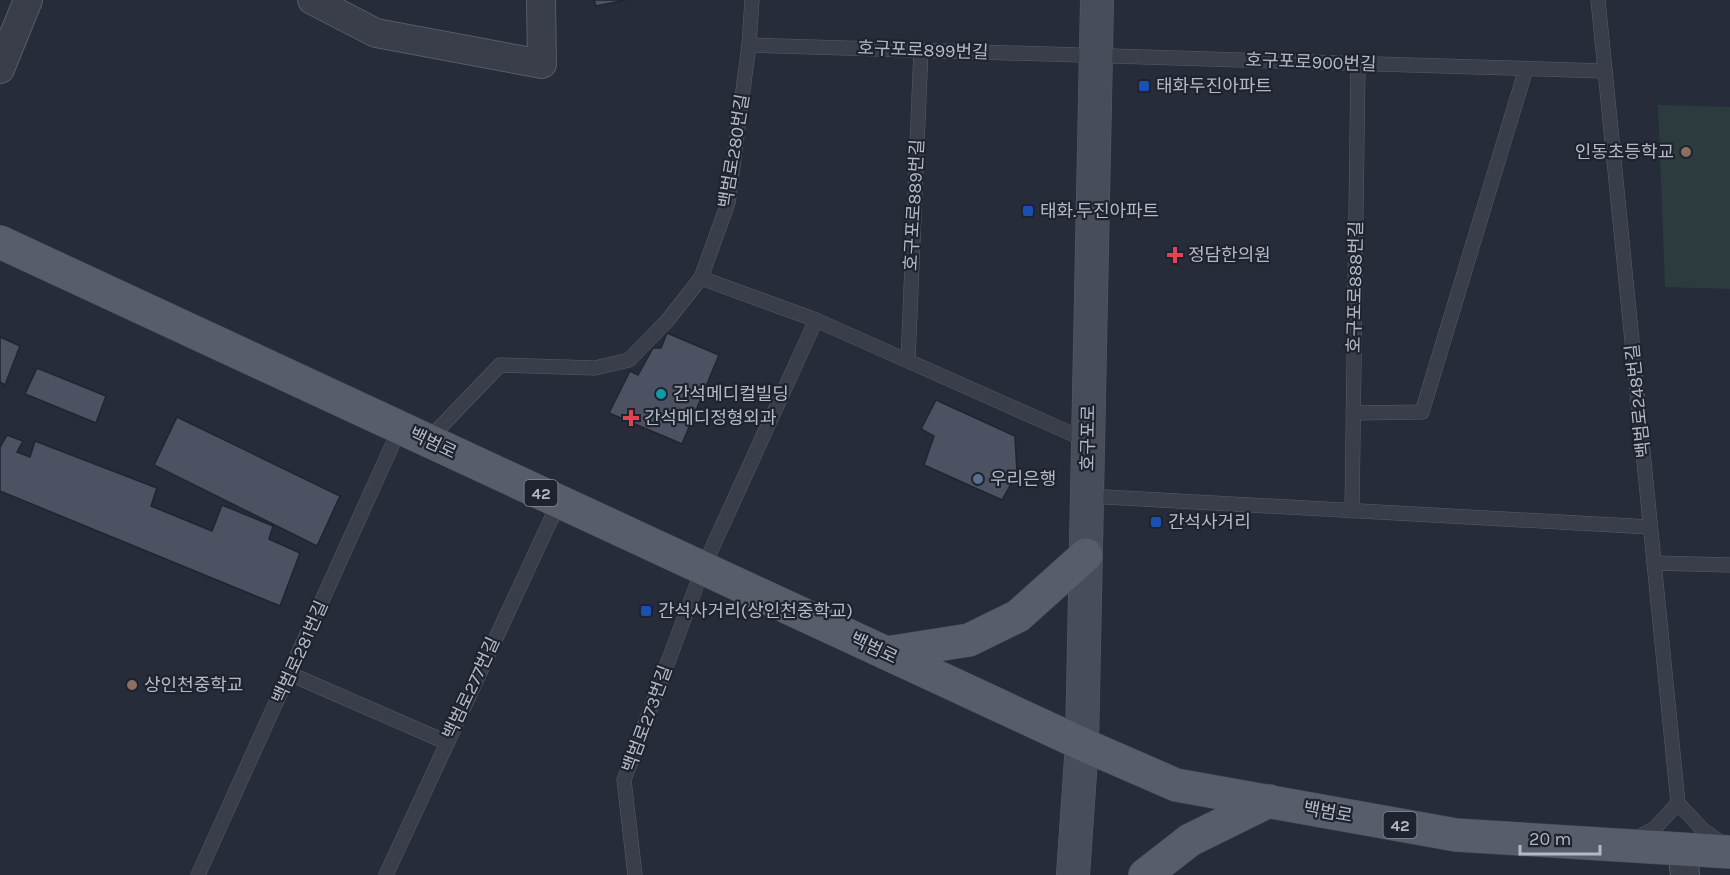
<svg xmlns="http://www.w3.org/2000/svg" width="1730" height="875" font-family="Karla,'Noto Sans KR',sans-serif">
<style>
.green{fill:#2c3c3e}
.building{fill:#4c5262;stroke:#202531;stroke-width:1.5}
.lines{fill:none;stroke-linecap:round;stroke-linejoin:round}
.lane-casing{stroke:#575c68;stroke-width:15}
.street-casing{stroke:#575c68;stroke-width:30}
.secondary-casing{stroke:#575c68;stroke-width:34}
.primary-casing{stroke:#424753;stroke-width:34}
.lane{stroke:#393e4a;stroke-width:14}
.street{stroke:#393e4a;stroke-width:28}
.secondary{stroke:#484d5c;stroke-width:33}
.primary{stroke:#575d6a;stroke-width:33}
.transit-dot{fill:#1a4fb4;stroke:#1e232f;stroke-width:2}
.education-dot{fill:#8d6e63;stroke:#1e232f;stroke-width:2}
.health-dot{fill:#e0444e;stroke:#1e232f;stroke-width:2}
.culture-dot{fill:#0f9aa8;stroke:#1e232f;stroke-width:2}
.service-dot{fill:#5c6f8a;stroke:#1e232f;stroke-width:2}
.labels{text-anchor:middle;stroke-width:4.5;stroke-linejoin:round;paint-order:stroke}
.shield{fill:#1e232f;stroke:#888c98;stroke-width:1.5}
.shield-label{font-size:16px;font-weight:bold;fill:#b5b9c5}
.street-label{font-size:18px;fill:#b5b9c5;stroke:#1e232f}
.poi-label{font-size:18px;fill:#b5b9c5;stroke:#1e232f;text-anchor:start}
</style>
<rect width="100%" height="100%" fill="#262c39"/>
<path class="green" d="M1658,105L1730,107V289L1665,287Z"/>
<g class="building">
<path d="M594,0H626L596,6Z"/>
<path d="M667,333L719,355L682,444L609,413L630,371L638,375L653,348H661Z"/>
<path d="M0,337L20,346L5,385L0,382Z"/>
<path d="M37,368L106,396L96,423L25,394Z"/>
<path d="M936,400L1015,436L1017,473L1002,500L924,465L934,436L921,429Z"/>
<path d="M177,417L340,496L317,546L154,465Z"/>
<path d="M7,435L23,441L17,452L30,457L35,441L157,488L151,506L212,531L222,505L273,526L269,539L300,553L280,606L0,491V447Z"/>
</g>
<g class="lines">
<g class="lane-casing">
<g id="lane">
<path d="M1598,0L1678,803"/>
<path d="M749,45L1605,71"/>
<path d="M701,278L816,320L1088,441"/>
<path d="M908,361L921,50"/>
<path d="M1353,413L1422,412L1526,69"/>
<path d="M428,440L500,365L595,368L629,360L667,321L701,278L728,203L749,45L752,0"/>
<path d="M1087,496L1650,527"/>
<path d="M1352,511L1358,64"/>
<path d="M1654,563L1730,565"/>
<path d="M290,674L446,742"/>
<path d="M1635,839L1655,828L1678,803L1702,829L1723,844"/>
<path d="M198,875L400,428"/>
<path d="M386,875L559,502"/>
<path d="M635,875L624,780L703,568L816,320"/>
</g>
</g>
<g class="street-casing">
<g id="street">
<path d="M312,0L376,33L542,64L541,0"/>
<path d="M0,69L28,0"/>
<path d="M1682,848L1685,875"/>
</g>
</g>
<g class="secondary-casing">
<path id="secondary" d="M1073,875L1082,744L1097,0"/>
</g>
<g class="primary-casing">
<g id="primary">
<path d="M0,242L1082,744L1176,785L1456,835L1730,852"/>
<path d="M886,653L969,640L1018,616L1086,555"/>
<path d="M1145,875L1190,840L1269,801"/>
</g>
</g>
<use href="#lane" class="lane"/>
<use href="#street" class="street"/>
<use href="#secondary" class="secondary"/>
<use href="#primary" class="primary"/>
</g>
<g class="transit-dot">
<rect x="1138" y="80" width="12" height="12" rx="3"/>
<rect x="1022" y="205" width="12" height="12" rx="3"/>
<rect x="1150" y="516" width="12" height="12" rx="3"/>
<rect x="640" y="605" width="12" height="12" rx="3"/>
</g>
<g class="education-dot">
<circle cx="1686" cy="152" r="6"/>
<circle cx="132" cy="685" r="6"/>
</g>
<g class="health-dot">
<path d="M1172 246h6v6h6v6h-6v6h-6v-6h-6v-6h6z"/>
<path d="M628 409h6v6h6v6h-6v6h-6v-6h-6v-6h6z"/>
</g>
<circle class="culture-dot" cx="661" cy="394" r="6"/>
<circle class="service-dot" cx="978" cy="479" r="6"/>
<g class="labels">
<g class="shield">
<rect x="524.5" y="480" width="33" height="26" rx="4.5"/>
<rect x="1383.5" y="812" width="33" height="26" rx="4.5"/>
</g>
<g class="shield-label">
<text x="541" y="499">42</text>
<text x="1400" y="831">42</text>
</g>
<g class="street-label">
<text transform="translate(923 50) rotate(2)" y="6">호구포로899번길</text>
<text transform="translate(1311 62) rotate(2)" y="6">호구포로900번길</text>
<text transform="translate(734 151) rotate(-81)" y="6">백범로280번길</text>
<text transform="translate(914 205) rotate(-87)" y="6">호구포로889번길</text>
<text transform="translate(1355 287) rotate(-89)" y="6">호구포로888번길</text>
<text transform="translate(1638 401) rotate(-96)" y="6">백범로248번길</text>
<text transform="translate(1088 438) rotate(-89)" y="6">호구포로</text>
<text transform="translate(433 443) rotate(25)" y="6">백범로</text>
<text transform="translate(874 648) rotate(25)" y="6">백범로</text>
<text transform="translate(300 652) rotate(-66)" y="6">백범로281번길</text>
<text transform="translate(471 688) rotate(-65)" y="6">백범로277번길</text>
<text transform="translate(647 719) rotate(-70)" y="6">백범로273번길</text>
<text transform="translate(1328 812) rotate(10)" y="6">백범로</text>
</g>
<g class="poi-label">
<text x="1156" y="92">태화두진아파트</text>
<text x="1674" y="158" text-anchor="end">인동초등학교</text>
<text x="1040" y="217">태화.두진아파트</text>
<text x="1188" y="261">정담한의원</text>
<text x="673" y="400">간석메디컬빌딩</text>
<text x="644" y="424">간석메디정형외과</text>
<text x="990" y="485">우리은행</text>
<text x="1168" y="528">간석사거리</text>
<text x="658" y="617">간석사거리(상인천중학교)</text>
<text x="144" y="691">상인천중학교</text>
</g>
</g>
<path d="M1520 845v9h80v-9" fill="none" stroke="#b5b9c5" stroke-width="3"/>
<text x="1529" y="845" font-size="18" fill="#b5b9c5" stroke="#1e232f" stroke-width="4.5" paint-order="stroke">20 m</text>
</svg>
